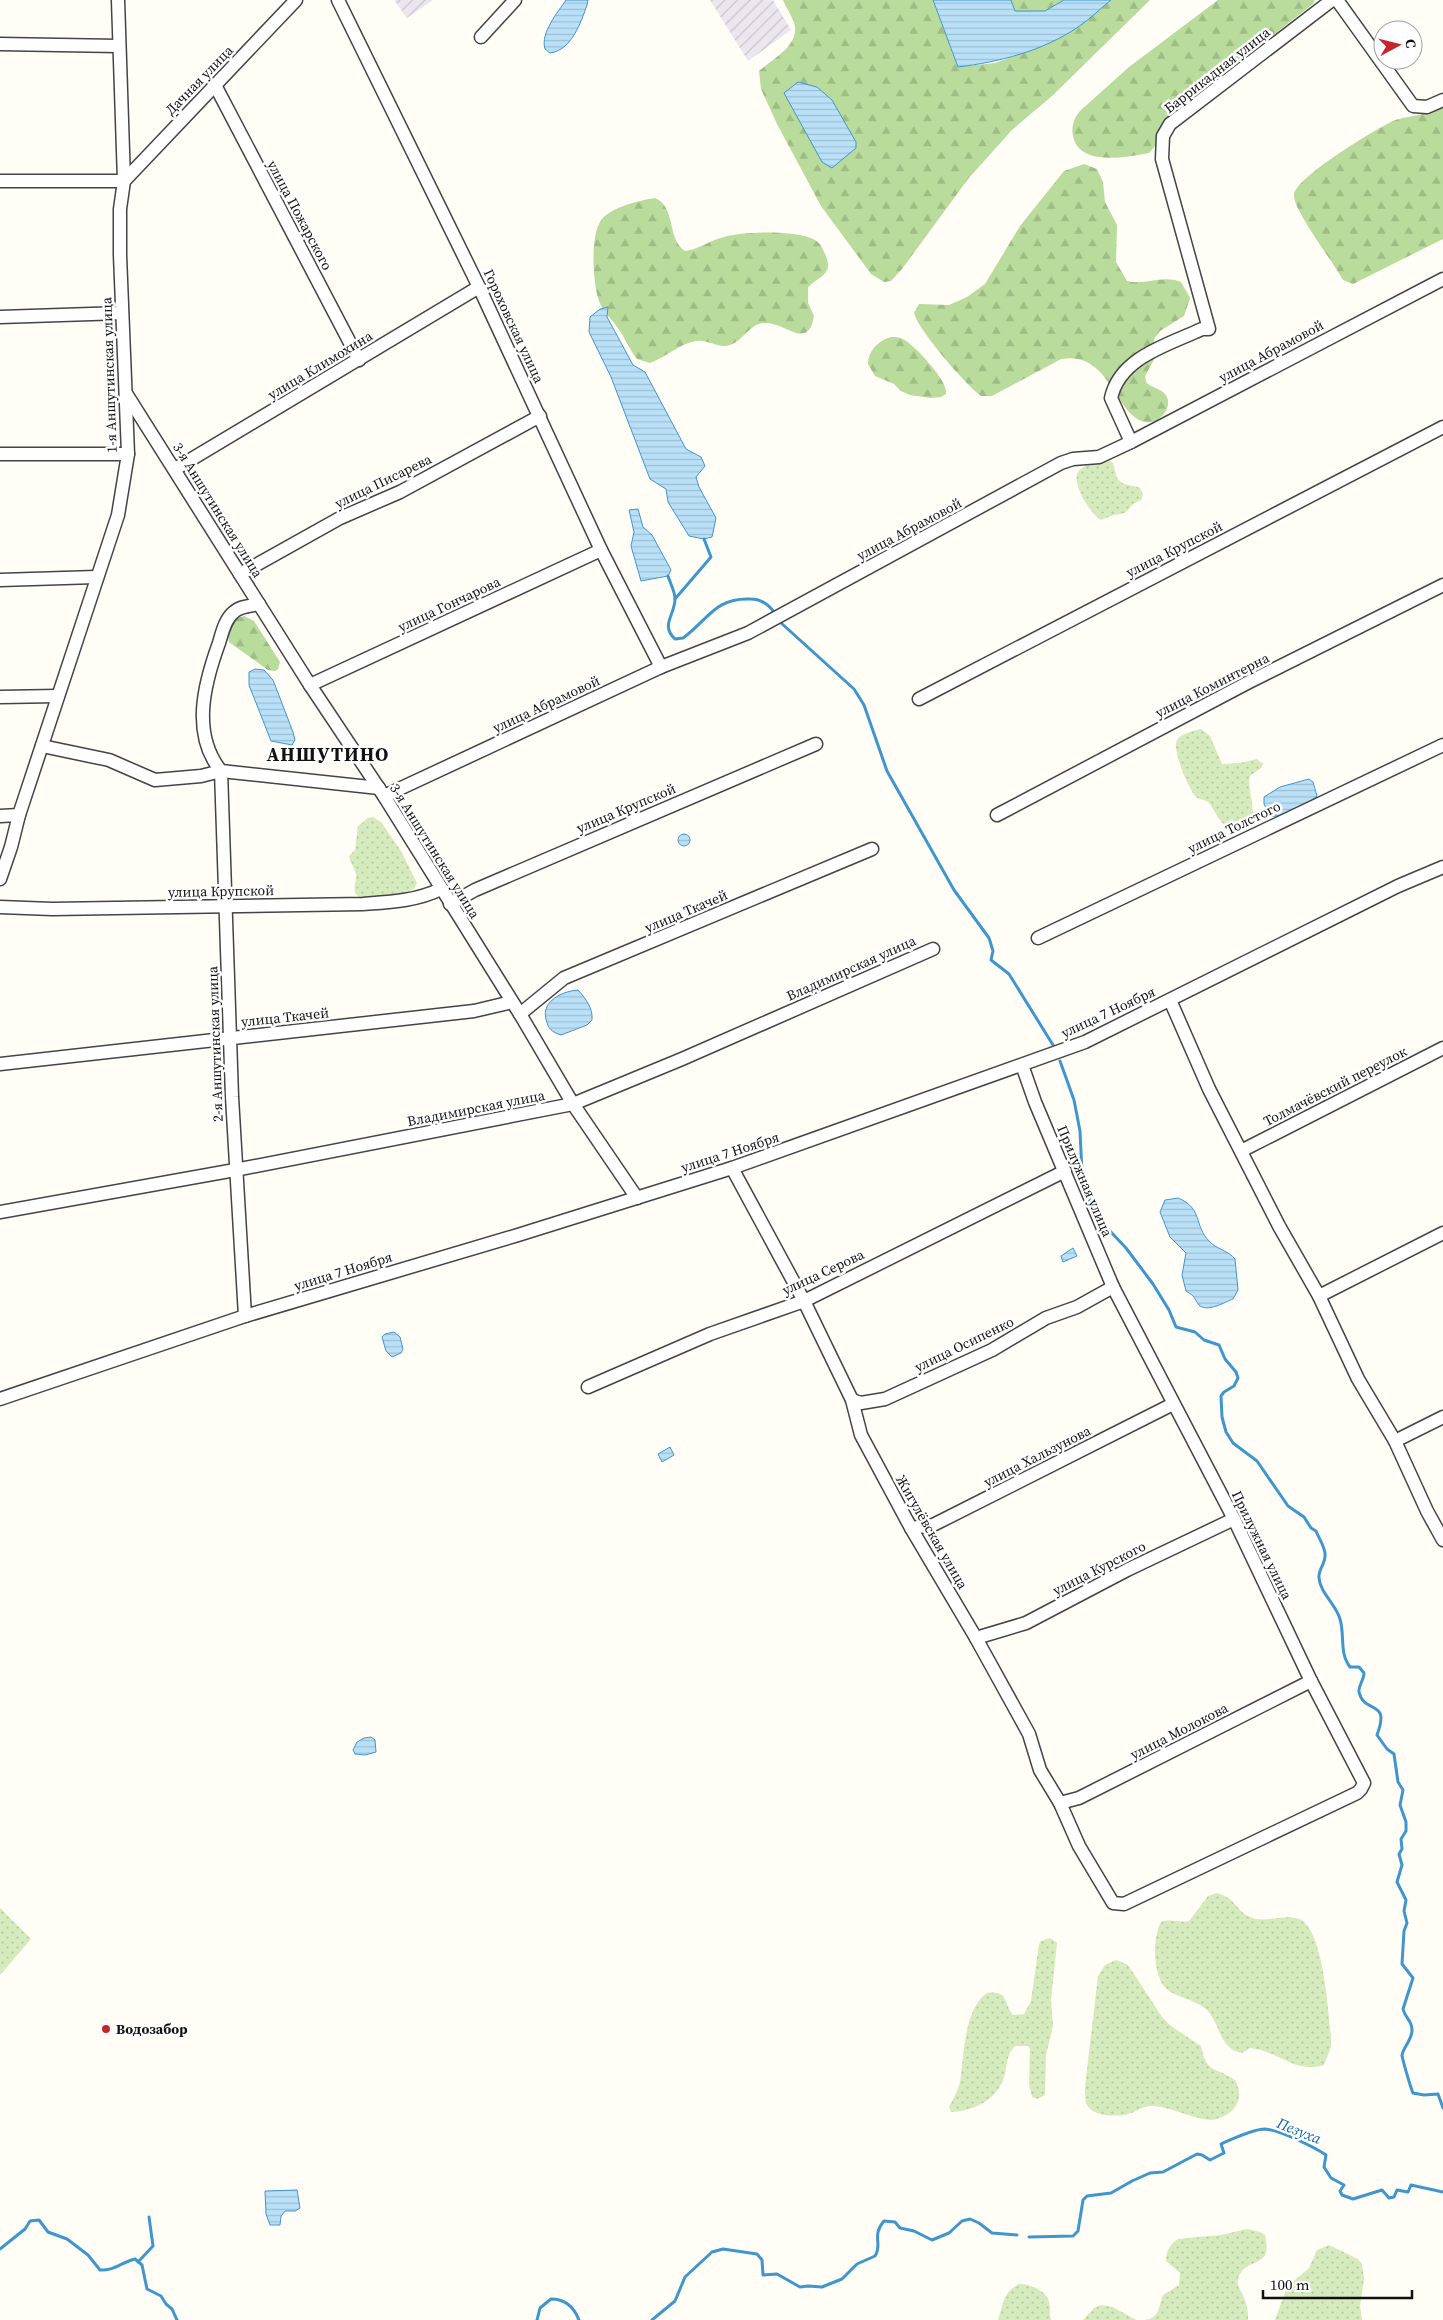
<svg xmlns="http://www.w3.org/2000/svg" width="1443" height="2320" font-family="'Source Serif 4',serif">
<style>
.industrial{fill:url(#industrial-furrows)}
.grass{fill:url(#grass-dots)}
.forest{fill:url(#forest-firs)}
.water{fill:url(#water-rules);stroke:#3f96cf}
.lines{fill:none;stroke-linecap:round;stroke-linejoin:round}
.stream{stroke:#3f96cf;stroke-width:3}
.minor-casing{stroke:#444;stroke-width:15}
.minor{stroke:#fff;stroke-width:12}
.poi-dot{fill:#c4262e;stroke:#fff;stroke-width:2}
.labels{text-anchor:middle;stroke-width:5;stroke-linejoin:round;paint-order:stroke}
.street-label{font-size:14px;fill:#111;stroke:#fff}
.poi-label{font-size:14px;font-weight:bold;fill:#111;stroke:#fff;text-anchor:start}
.water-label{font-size:15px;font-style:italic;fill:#1768a6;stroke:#fff}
.district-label{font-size:19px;font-weight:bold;letter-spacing:1px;fill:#111;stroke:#fff}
</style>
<defs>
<pattern id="industrial-furrows" width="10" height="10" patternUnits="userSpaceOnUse" patternTransform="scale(1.25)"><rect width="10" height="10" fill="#eee6ef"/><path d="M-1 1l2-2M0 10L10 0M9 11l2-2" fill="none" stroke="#cbc4cc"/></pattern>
<pattern id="grass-dots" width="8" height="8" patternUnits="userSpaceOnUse" patternTransform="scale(1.25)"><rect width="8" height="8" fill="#d5ebbd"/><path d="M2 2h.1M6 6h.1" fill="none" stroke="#b6c8a1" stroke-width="1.8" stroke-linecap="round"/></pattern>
<pattern id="forest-firs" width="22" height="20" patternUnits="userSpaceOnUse" patternTransform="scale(1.25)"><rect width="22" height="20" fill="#b9dc9c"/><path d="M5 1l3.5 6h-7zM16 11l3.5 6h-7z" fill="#9ebc85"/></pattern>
<pattern id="water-rules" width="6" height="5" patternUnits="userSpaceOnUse" patternTransform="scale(1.25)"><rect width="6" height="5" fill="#b9e0f7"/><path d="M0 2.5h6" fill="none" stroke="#9ebfd3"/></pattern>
</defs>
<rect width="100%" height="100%" fill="#fffdf5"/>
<g class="industrial">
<path d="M394,0H433L407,18Z"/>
<path d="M710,0H773L791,30L748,61Z"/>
</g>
<g class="grass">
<path d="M1107,459C1117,464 1113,471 1118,479C1123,486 1133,485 1140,488L1143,495L1141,500L1133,504L1125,513L1114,515L1101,520C1091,514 1071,484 1078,472C1084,464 1097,462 1107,459Z"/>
<path d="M1201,729L1210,736L1222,764L1240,763L1257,759L1263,764L1261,768L1250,776C1246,789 1258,811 1250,821C1231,848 1218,815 1209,803C1205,799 1200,800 1196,797C1189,790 1171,748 1177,740C1182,733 1193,731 1201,729Z"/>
<path d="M373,817L381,822L401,851L417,883L414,889C404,893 362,905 356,894C352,888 357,881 356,875C355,868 350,863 349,856L355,850L358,826L368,818Z"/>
<path d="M1217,1893C1236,1898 1236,1911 1250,1917C1265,1924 1283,1913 1299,1919C1324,1929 1328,2012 1331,2037V2047L1324,2065C1294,2074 1279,2051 1250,2048L1242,2053C1219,2049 1221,2025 1207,2010C1198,2001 1180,1998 1169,1991C1152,1979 1152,1938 1161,1922C1171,1918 1178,1923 1189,1921L1208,1896Z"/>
<path d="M0,1908L31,1939L0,1975Z"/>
<path d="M1050,1938L1057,1943L1051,1999L1053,2026L1046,2055L1045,2095L1038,2099L1032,2097L1029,2084L1030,2049L1028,2046H1015L1011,2051C1006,2059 1007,2068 1004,2077C997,2100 974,2111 951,2112L949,2107C953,2099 958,2091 960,2082C964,2057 964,2008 987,1993C1009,1990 1003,2003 1013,2015L1024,2014L1031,2001L1039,1944L1041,1941Z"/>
<path d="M1116,1960L1128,1965L1132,1971L1162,2017L1171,2026L1201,2046C1207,2075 1215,2066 1235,2080C1247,2101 1231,2118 1210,2120C1191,2118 1173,2108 1154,2106C1143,2105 1138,2111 1128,2114C1117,2117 1091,2117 1086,2103C1085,2098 1085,2092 1085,2087L1098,1976L1105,1965Z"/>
<path d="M1247,2229L1260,2232L1265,2235C1274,2271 1245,2255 1238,2279C1236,2287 1245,2296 1246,2304C1248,2309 1248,2315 1248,2320H1144C1160,2318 1158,2308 1163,2295L1179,2285L1180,2273L1166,2261C1166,2251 1170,2244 1178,2239L1221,2235Z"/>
<path d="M1329,2245L1358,2259L1362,2264L1364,2279L1360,2306L1362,2320H1275L1287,2287L1309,2268L1317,2250Z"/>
<path d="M1019,2284C1028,2283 1044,2290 1048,2299C1051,2305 1049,2314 1051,2320H998C1004,2304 1002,2293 1019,2284Z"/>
<path d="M1101,2305L1113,2307L1136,2320H1083L1094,2308Z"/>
</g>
<g class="forest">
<path d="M783,0H933L958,67L995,63L1039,47L1078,27L1111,0H1150L1052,96L1012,130L968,179L902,269L891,281L884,282L871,274L821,206L777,124L761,89L759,71C774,58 801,45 794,22C791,14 786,8 783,0Z"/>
<path d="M1011,0H1064L1045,11H1015Z"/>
<path d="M1218,0H1315L1313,4L1176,111L1161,127L1156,145L1149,153C1128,157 1079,167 1073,136C1071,127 1074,117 1081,110L1129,67Z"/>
<path d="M1443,105V239L1353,284L1343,280C1334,263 1293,210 1294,195C1294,178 1376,129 1393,121C1402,117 1412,117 1422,114C1429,112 1436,108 1443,105Z"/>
<path d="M1084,164L1097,169L1103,182L1105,202L1117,225L1116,262L1127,281C1145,286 1163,274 1181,282L1190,298L1184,316L1160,331L1154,339L1156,356L1145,376L1146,382C1151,388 1160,388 1165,394C1175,406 1159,425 1146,422C1115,417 1111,350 1061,359L992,396H981C966,385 918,330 914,313L919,304L949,305L967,297L985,284L1020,226L1064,171Z"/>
<path d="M655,198C677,208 666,238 685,251C700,249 710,240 724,237C744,231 798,230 815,240C820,243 822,247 824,252C835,273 822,275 808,287V303L814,316C808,352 784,321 765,323C750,323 743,341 730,345C718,349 708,339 696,341C679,344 666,357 650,363L637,359C629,349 625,337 617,327C611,318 603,312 599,301C593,285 590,238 600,222C607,208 641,200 655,198Z"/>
<path d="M891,337C895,337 899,337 903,339C914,345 949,381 946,394L941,397L930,398L910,395L901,391L894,384L875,376L868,364C868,351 879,340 891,337Z"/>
<path d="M244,616L254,621L280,662L278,669L275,671L268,670L229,642C226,629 231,618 244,616Z"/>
</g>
<g class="water">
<path d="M566,0H588L587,5C581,22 572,50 550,53L545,49C540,33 558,12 566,0Z"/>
<path d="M933,0H1011L1015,11H1045L1064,0H1111C1100,9 1090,19 1078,27C1043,51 999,62 958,67Z"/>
<path d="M798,82L817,87L832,100L856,142V148L832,168L822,162L784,93Z"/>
<path d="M608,307L607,317L633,365L645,372L686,449L701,457L705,466L696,477L699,487L716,518L712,537L704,539L689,536L668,502L666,489L650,479L611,377L589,332L590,317L600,309Z"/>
<path d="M638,509L643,527L652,535L671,570L668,576L641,581L631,546L634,532L629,510Z"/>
<path d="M255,669L264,670L273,680L293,732L295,740L292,745L271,741L249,685V672Z"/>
<path d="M1309,779L1313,782L1317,796C1305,806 1285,818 1270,816L1264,804V797L1280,787Z"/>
<circle cx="684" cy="840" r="6"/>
<path d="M578,990C586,999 593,1008 592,1020L587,1025L561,1035C552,1032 548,1029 546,1019C541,1001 563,991 578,990Z"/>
<path d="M1178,1198C1203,1208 1194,1226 1209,1241C1216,1249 1229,1251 1235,1259L1238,1290L1233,1299C1225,1302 1207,1313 1199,1305C1193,1297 1196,1297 1186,1291L1182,1275L1186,1253L1170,1237L1160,1212L1165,1200Z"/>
<path d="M1073,1248L1077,1256L1063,1262L1061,1256Z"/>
<path d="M394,1332L400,1337L403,1349L401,1353L392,1357L386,1351L382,1337L385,1334Z"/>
<path d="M670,1447L674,1455L662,1462L658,1454Z"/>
<path d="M364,1738L371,1737L375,1740L376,1752L365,1755L355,1754L353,1750L357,1742Z"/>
<path d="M297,2190L300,2208L295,2211H285L281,2216L280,2225H270L266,2214L265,2191Z"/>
</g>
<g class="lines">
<g class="stream">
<path d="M668,576C670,583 675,591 675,599C675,615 660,625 675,639L683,638C708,620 715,597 751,599C760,599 768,604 774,612"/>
<path d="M675,599L711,557L704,539"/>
<path d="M780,622L854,689L864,705L887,771L954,890L989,938L993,951L991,960L1009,974L1053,1045"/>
<path d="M1060,1061L1074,1100L1080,1131L1082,1173L1093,1213L1126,1248L1153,1284L1169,1310L1176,1327L1195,1332L1204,1340L1219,1345L1225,1359L1236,1372L1238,1378L1234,1386L1224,1392L1221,1396L1222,1417L1226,1432L1233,1443L1257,1461L1288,1506L1304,1517L1311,1528L1316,1531C1319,1539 1326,1548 1325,1556C1325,1564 1318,1570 1319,1578C1320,1593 1336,1604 1340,1619C1345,1635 1339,1653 1350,1667H1359L1364,1673C1364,1680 1358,1686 1359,1692C1364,1715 1391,1698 1377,1735L1387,1749L1394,1754L1398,1782L1403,1790L1400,1805L1406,1822V1831L1401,1839L1402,1849L1399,1854L1402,1865L1397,1882L1406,1900L1404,1911L1407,1923L1404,1931L1402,1964L1413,1978L1403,2009C1405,2018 1412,2020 1412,2030C1412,2040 1404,2046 1402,2055C1402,2058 1411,2089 1413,2093L1424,2095L1438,2094L1443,2108"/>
<path d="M1029,2237L1073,2236L1078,2231L1083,2200L1087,2196L1111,2193L1132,2181L1150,2173L1163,2172L1197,2154L1202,2155L1210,2160L1224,2153L1221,2144C1232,2139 1253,2129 1265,2129C1280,2130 1314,2147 1326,2155L1324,2167L1331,2178L1344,2185L1340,2191L1342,2195L1353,2199L1382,2190L1389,2198L1394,2197L1397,2190L1408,2192L1411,2185L1443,2192"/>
<path d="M0,2249L25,2229L30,2221L39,2220L48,2232L67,2239L88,2255L100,2270C114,2271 122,2262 135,2259L142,2265L147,2289L161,2296L166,2304L172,2309L177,2320"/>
<path d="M138,2262L153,2246L149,2217"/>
<path d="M537,2320L540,2308L551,2299C566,2299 574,2307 579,2320"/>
<path d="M652,2320L675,2301L685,2277L712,2252L723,2249L757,2254L762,2260L763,2275L777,2274L800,2287L808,2286L822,2287L842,2279L857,2264L875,2256C883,2244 871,2236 884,2221L895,2222L900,2228L914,2231L932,2240L949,2233L962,2221L970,2219L979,2223L992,2233L1017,2235"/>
</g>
<g class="minor-casing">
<g id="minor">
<path d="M338,0L479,287L601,550L661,667"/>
<path d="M1337,0L1413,106L1427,107L1443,100"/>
<path d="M481,37L515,0"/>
<path d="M0,44L119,46"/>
<path d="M215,85L359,360"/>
<path d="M0,181H124"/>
<path d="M124,181L296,0"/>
<path d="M0,317L122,313"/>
<path d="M127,395L310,685L384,796L520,1014L573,1104L637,1198"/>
<path d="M1131,442L1111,398C1120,357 1168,345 1202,329H1209L1162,159L1163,136L1170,124L1332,0"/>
<path d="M0,454H128"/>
<path d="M175,469L479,287"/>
<path d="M240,574L340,518L400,492L540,416"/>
<path d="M0,580L96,577"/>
<path d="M310,685L601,550"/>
<path d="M0,697L58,696"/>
<path d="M919,699L1443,427"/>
<path d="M42,746L109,760L155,780L201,776L221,771L379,788"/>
<path d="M384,796L661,667L748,633L1061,463L1073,459L1099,457L1131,442L1443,279"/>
<path d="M997,815L1249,682L1443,585"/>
<path d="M0,816L19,815"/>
<path d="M0,879L11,847L19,815L118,515L128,454L120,255V209L124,181L118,0"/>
<path d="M450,904L475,890L816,744"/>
<path d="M0,907L52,909L363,904C390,902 416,901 441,889"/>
<path d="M1038,938L1443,745"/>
<path d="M1170,1000L1209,1089L1279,1226L1319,1296L1358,1379L1395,1441L1427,1511L1443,1540"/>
<path d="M520,1014L564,978L872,849"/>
<path d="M0,1064L474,1011L512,1002"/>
<path d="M1241,1151L1443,1048"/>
<path d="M732,1168L804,1301L852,1400L861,1435L911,1528L976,1638L1029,1734L1040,1770L1060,1803L1079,1846L1113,1903L1124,1904L1357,1793L1361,1789L1364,1783L1311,1681L1234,1519L1113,1287L1035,1102L1022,1065"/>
<path d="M0,1212L235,1170L573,1104L682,1059L933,949"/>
<path d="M1319,1296L1443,1233"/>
<path d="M245,1316L232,1097L221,771C191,734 204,684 219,643C222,633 225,619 234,612C240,606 251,606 259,604"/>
<path d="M588,1387L710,1334L804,1301L1065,1171"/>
<path d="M0,1399L245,1316L518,1235L732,1168L1085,1042L1398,886L1443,867"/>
<path d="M852,1400L861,1403L885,1399L992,1350L1046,1318L1077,1307L1113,1287"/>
<path d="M1395,1441L1443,1417"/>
<path d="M911,1528L933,1525L939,1522L1173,1404"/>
<path d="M976,1638L1026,1623L1127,1570L1234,1519"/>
<path d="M1060,1803L1079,1798L1311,1681"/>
</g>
</g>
<use href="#minor" class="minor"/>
</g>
<circle class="poi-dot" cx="106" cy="2029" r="5"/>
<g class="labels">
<g class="street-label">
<text transform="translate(1217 70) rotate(-38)" y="5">Баррикадная улица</text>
<text transform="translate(199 80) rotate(-46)" y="5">Дачная улица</text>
<text transform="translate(300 215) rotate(62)" y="5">улица Пожарского</text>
<text transform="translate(514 326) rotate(65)" y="5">Гороховская улица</text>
<text transform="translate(1271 351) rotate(-28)" y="5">улица Абрамовой</text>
<text transform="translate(320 365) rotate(-31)" y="5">улица Климохина</text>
<text transform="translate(109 375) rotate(-92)" y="5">1-я Аншутинская улица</text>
<text transform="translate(383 481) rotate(-26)" y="5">улица Писарева</text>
<text transform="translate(218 510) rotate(58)" y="5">3-я Аншутинская улица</text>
<text transform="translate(909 529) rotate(-28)" y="5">улица Абрамовой</text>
<text transform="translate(1174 549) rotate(-27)" y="5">улица Крупской</text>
<text transform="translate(449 604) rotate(-25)" y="5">улица Гончарова</text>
<text transform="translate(1212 685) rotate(-27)" y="5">улица Коминтерна</text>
<text transform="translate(546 704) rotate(-25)" y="5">улица Абрамовой</text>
<text transform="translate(626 808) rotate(-23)" y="5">улица Крупской</text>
<text transform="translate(1234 827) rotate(-26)" y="5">улица Толстого</text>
<text transform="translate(435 851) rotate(58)" y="5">3-я Аншутинская улица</text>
<text transform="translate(221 891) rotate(-1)" y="5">улица Крупской</text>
<text transform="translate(686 911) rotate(-23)" y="5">улица Ткачей</text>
<text transform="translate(851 968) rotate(-24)" y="5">Владимирская улица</text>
<text transform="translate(1108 1012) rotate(-25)" y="5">улица 7 Ноября</text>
<text transform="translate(285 1017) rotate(-6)" y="5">улица Ткачей</text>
<text transform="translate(215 1044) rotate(-92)" y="5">2-я Аншутинская улица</text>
<text transform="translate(1335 1086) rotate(-27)" y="5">Толмачёвский переулок</text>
<text transform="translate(476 1108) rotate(-11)" y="5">Владимирская улица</text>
<text transform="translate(730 1152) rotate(-18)" y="5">улица 7 Ноября</text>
<text transform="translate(1085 1181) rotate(67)" y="5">Прилужная улица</text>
<text transform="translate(343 1271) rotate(-17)" y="5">улица 7 Ноября</text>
<text transform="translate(823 1272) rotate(-25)" y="5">улица Серова</text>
<text transform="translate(964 1344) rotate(-26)" y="5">улица Осипенко</text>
<text transform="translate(1037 1456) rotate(-27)" y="5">улица Хальзунова</text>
<text transform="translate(932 1532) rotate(60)" y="5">Жигулёвская улица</text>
<text transform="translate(1262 1545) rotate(64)" y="5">Прилужная улица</text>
<text transform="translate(1099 1568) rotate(-27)" y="5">улица Курского</text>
<text transform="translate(1179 1731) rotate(-27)" y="5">улица Молокова</text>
</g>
<g class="poi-label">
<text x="116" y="2034">Водозабор</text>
</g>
<g class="water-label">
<text transform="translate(1299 2131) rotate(22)" y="5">Пезуха</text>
</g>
<g class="district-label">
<text x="328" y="761">АНШУТИНО</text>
</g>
</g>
<g transform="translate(1398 45) rotate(83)"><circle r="24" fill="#ffffff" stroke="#a0a0a0"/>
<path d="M0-4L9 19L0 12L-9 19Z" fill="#c4262e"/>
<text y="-8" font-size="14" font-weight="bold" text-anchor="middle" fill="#111111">С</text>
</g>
<path d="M1263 2290v8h149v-8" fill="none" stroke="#111111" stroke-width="2.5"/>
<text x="1270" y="2290" font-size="15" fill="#111111" stroke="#ffffff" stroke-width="4" paint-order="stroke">100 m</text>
</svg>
